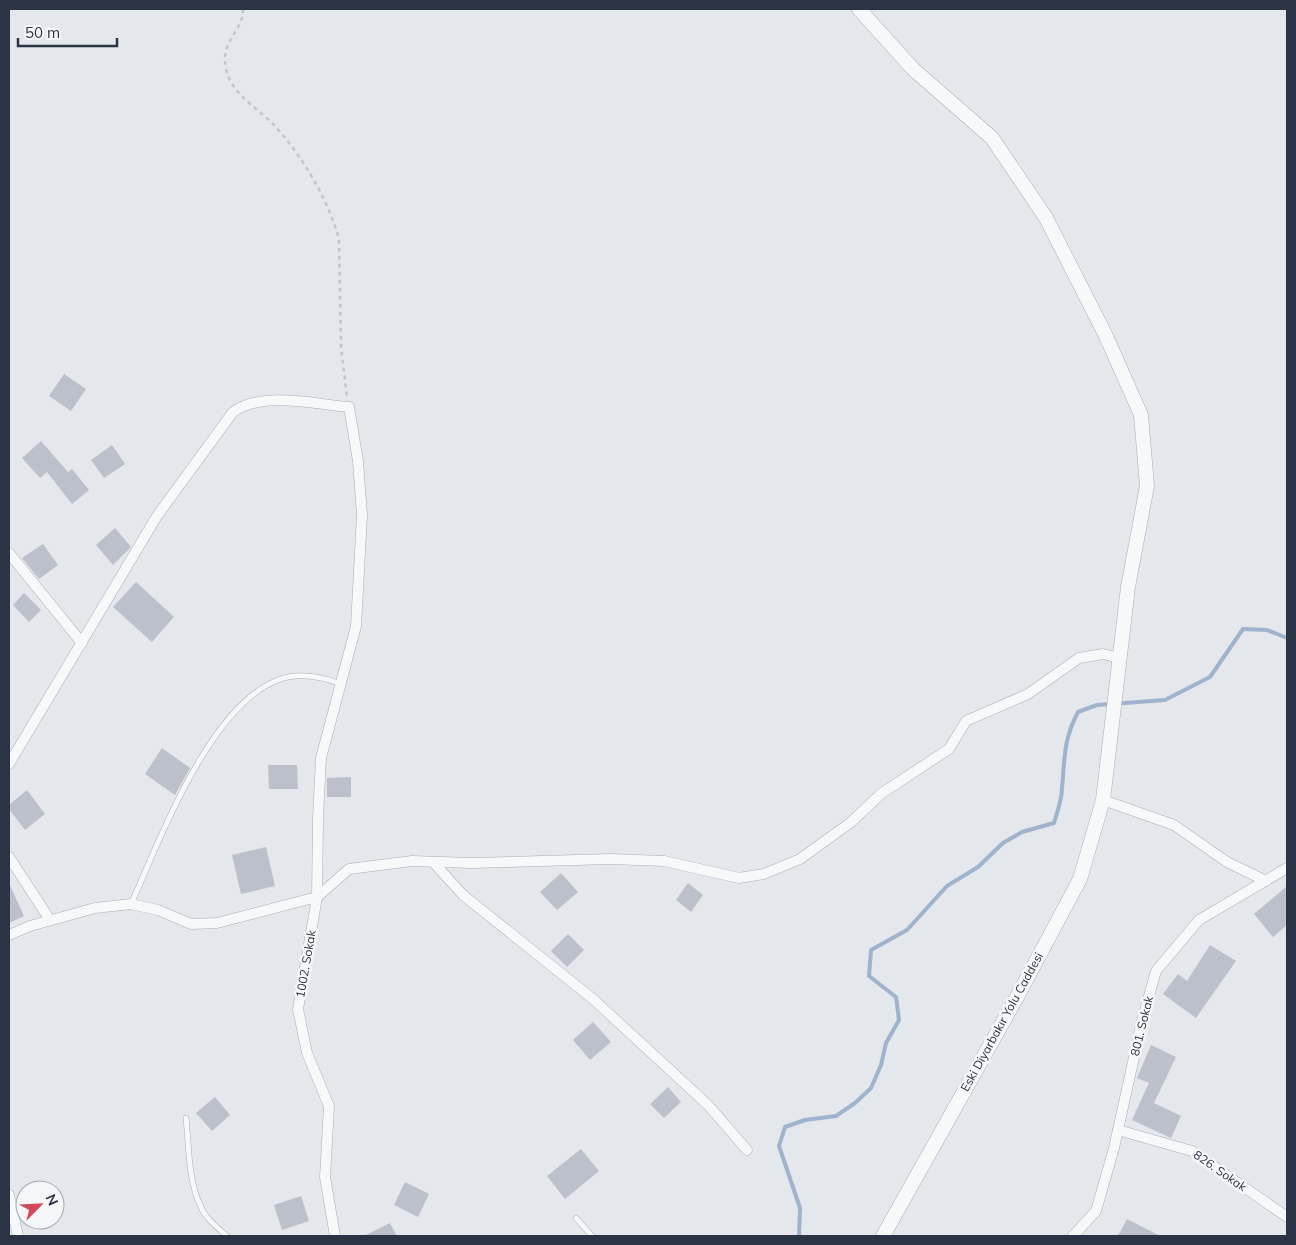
<svg xmlns="http://www.w3.org/2000/svg" width="1296" height="1245" font-family="Mulish,sans-serif">
<style>
.lines{fill:none;stroke-linecap:round;stroke-linejoin:round}
.stream{stroke:#9fb4cc;stroke-width:4}
.building{fill:#bbc0ca}
.service-casing{stroke:#a9aeb7;stroke-width:6}
.minor-casing{stroke:#a9aeb7;stroke-width:11}
.tertiary-casing{stroke:#a9aeb7;stroke-width:15}
.path{stroke:#c2c5cb;stroke-width:2.5;stroke-dasharray:4 4;stroke-linecap:butt}
.service{stroke:#f7f8fa;stroke-width:5}
.minor{stroke:#f7f8fa;stroke-width:10}
.tertiary{stroke:#f7f8fa;stroke-width:14}
.labels{text-anchor:middle;stroke-width:5;stroke-linejoin:round;paint-order:stroke}
.street-label{font-size:12px;fill:#2b3445;stroke:#f4f6f9}
</style>
<rect width="100%" height="100%" fill="#e4e7ec"/>
<g class="lines">
<path class="stream" d="M799,1236L800,1208L779,1146L785,1127L805,1120L836,1116L855,1103L871,1088L881,1065L886,1043L899,1020L896,997L869,976L871,950L907,930L947,886L978,867L1003,843L1022,832L1054,823C1057,812 1062,800 1062,788C1065,757 1063,741 1078,712L1097,705L1165,700L1210,677L1243,629L1267,630L1287,638"/>
</g>
<g class="building">
<path d="M64,374L86,389L71,411L49,396Z"/>
<path d="M41,441L68,472L72,469L89,490L72,504L47,472L40,478L22,458Z"/>
<path d="M112,445L125,464L104,478L91,460Z"/>
<path d="M115,528L131,547L113,565L96,545Z"/>
<path d="M43,544L58,565L39,579L22,558Z"/>
<path d="M136,582L174,617L152,642L113,607Z"/>
<path d="M24,593L41,610L29,622L13,605Z"/>
<path d="M162,748L190,768L175,795L145,774Z"/>
<path d="M268,765H297L298,789H269Z"/>
<path d="M351,777V797H327V778Z"/>
<path d="M27,790L45,814L25,830L9,809V805Z"/>
<path d="M266,847L275,886L241,894L232,855Z"/>
<path d="M561,873L578,892L557,910L540,892Z"/>
<path d="M9,883L24,916L9,923Z"/>
<path d="M688,883L703,895L691,912L676,900Z"/>
<path d="M1287,886V925L1273,937L1254,914Z"/>
<path d="M568,934L584,950L567,967L551,951Z"/>
<path d="M1210,945L1236,961L1196,1018L1163,994L1178,974L1187,981Z"/>
<path d="M593,1022L611,1042L590,1060L573,1040Z"/>
<path d="M1151,1045L1176,1057L1154,1103L1181,1116L1171,1138L1132,1120L1149,1083L1137,1078Z"/>
<path d="M668,1087L681,1102L664,1118L650,1104Z"/>
<path d="M215,1097L230,1115L212,1131L196,1113Z"/>
<path d="M581,1149L599,1171L565,1199L547,1176Z"/>
<path d="M405,1182L429,1194L418,1217L394,1205Z"/>
<path d="M301,1196L309,1221L282,1230L274,1205Z"/>
<path d="M1127,1219L1160,1236H1118Z"/>
<path d="M390,1223L397,1236H364Z"/>
</g>
<g class="lines">
<g class="service-casing">
<g id="service">
<path d="M131,904C160,840 209,706 278,680C298,672 322,677 341,684"/>
<path d="M186,1118C189,1146 188,1181 201,1207C206,1219 218,1228 227,1236"/>
<path d="M576,1218L592,1236"/>
</g>
</g>
<g class="minor-casing">
<g id="minor">
<path d="M9,553L82,643"/>
<path d="M9,764L157,516L233,412C262,391 314,404 349,407L358,461L362,515L356,626L321,758L318,818L317,897L298,1009L307,1053L329,1106L325,1177L335,1236"/>
<path d="M1103,800L1174,825L1227,862L1266,881"/>
<path d="M9,857L50,920"/>
<path d="M433,862L463,895L593,999L708,1105L747,1150"/>
<path d="M9,935L30,926L95,908L131,904L158,910L191,924L217,923L317,897L349,869L412,861L472,863L610,859L664,861L739,878L764,874L800,859L850,823L882,793L949,749L966,721L1028,694L1079,658L1103,654L1120,658"/>
<path d="M1118,1130L1192,1151L1287,1217"/>
<path d="M9,1195L18,1236"/>
<path d="M1073,1236L1096,1211L1114,1148L1142,1021L1156,971L1199,920L1287,868"/>
</g>
</g>
<g class="tertiary-casing">
<path id="tertiary" d="M859,9L913,69L992,138L1046,218L1105,334L1141,415L1147,486L1128,587L1103,800L1080,879L1017,997L883,1236"/>
</g>
<path class="path" d="M243,9C243,33 220,39 226,69C231,94 258,108 274,125C301,154 330,202 339,240L341,347L347,397"/>
<use href="#service" class="service"/>
<use href="#minor" class="minor"/>
<use href="#tertiary" class="tertiary"/>
</g>
<g class="labels">
<g class="street-label">
<text transform="translate(306 964) rotate(-80)" y="4">1002. Sokak</text>
<text transform="translate(1002 1022) rotate(-61)" y="4">Eski Diyarbakır Yolu Caddesi</text>
<text transform="translate(1142 1026) rotate(-76)" y="4">801. Sokak</text>
<text transform="translate(1220 1171) rotate(35)" y="4">826. Sokak</text>
</g>
</g>
<rect width="1296" height="1245" fill="none" stroke="#2b3445" stroke-width="20"/>
<g transform="translate(40 1205) rotate(66)"><circle r="24" fill="#f4f6f9" stroke="#a4a8b1"/>
<path d="M0-4L9 19L0 12L-9 19Z" fill="#d1495b"/>
<text y="-8" font-size="14" font-weight="bold" text-anchor="middle" fill="#2b3445">N</text>
</g>
<path d="M18 38v8h99v-8" fill="none" stroke="#2b3445" stroke-width="2.5"/>
<text x="25" y="38" font-size="15" fill="#2b3445" stroke="#f4f6f9" stroke-width="4" paint-order="stroke">50 m</text>
</svg>
